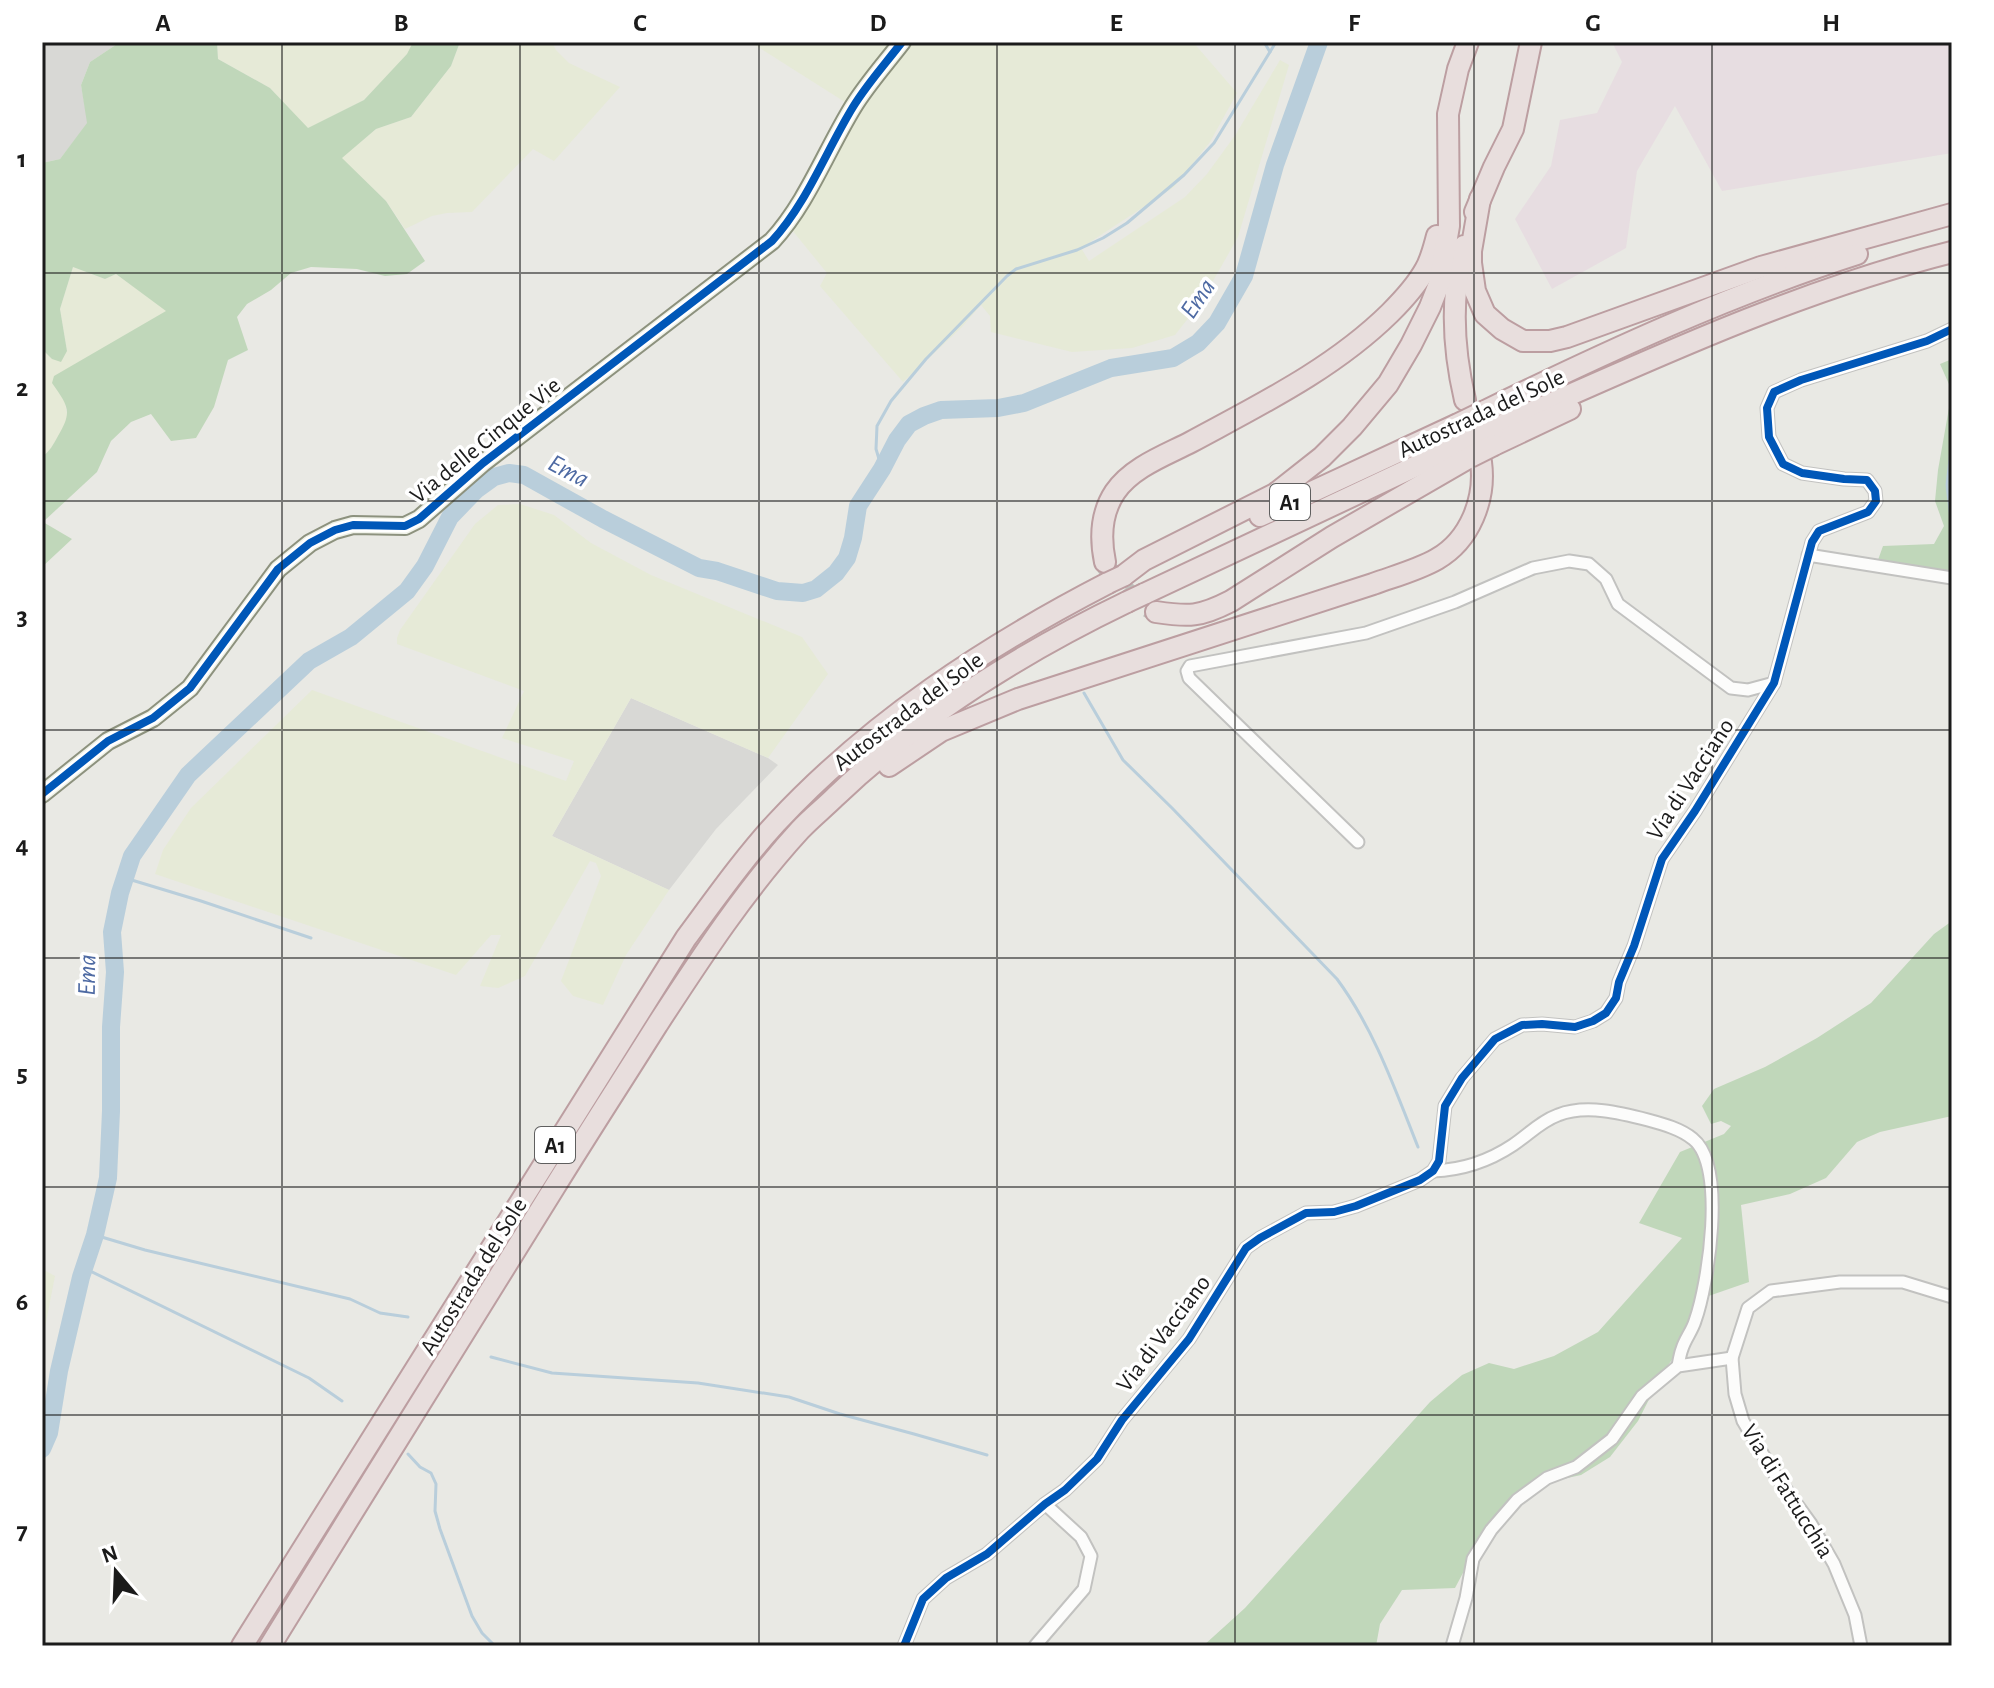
<svg xmlns="http://www.w3.org/2000/svg" width="1994" height="1688" font-family="'Alegreya Sans',sans-serif">
<style>
.residential{fill:#d8d8d5}
.industrial{fill:#e7dde1}
.farmland{fill:#e6ead7}
.forest{fill:#c0d7ba}
.lines{fill:none;stroke-linecap:round;stroke-linejoin:round}
.stream{stroke:#b9cedb;stroke-width:3}
.river{stroke:#b9cedb;stroke-width:18}
.highway-tunnel{stroke:#c0c0bc;stroke-width:20;stroke-dasharray:20 10;stroke-linecap:butt}
.street-casing{stroke:#c2c2c0;stroke-width:15}
.secondary-casing{stroke:#8d927e;stroke-width:20}
.highway-casing{stroke:#bc9ea1;stroke-width:24}
.street{stroke:#fcfcfb;stroke-width:11}
.secondary{stroke:#f0f2e9;stroke-width:16}
.highway{stroke:#e8dedd;stroke-width:20}
.highway-bridge-casing{stroke:#bc9ea1;stroke-width:24;stroke-linecap:butt}
.highway-bridge{stroke:#e8dedd;stroke-width:20}
.cycleway-casing{stroke:#fff;stroke-width:13}
.cycleway{stroke:#0057b8;stroke-width:8}
.grid{fill:none;stroke:#1b1b1b;stroke-width:2;stroke-opacity:0.55}
.labels{text-anchor:middle;stroke-width:7;stroke-linejoin:round;paint-order:stroke}
.shield{fill:#fff;stroke:#5f5f5f;stroke-width:2}
.shield-label{font-size:22px;font-weight:bold;fill:#1b1b1b}
.street-label{font-size:24px;fill:#1b1b1b;stroke:#fff}
.water-label{font-size:26px;font-style:italic;fill:#4e6aa3;stroke:#fff}
.neatline{fill:none;stroke:#1b1b1b;stroke-width:3}
.grid-label{font-size:26px;text-anchor:middle;font-weight:bold;fill:#1b1b1b}
</style>
<rect width="100%" height="100%" fill="#e9e9e4"/>
<g class="residential">
<path d="M42,42H120L90,62L81,85L88,123L60,159L42,163Z"/>
<path d="M631,698L768,758L778,765L716,829L669,890L552,836Z"/>
</g>
<path class="industrial" d="M1612,42H1952V153L1722,191L1675,106L1637,171L1626,248L1552,289L1515,219L1551,166L1560,120L1597,113L1622,62Z"/>
<g class="farmland">
<path d="M217,42H413L408,54L364,100L308,129L270,88L218,59Z"/>
<path d="M460,42H552L556,50L569,63L620,87L554,161L533,149L472,212L447,213L432,216L405,229L386,201L341,158L376,129L411,117L451,66Z"/>
<path d="M750,42H894L848,104Z"/>
<path d="M909,42H1193L1237,93L1210,142L1174,187L1081,248L1089,261L1185,197L1207,174L1236,134L1280,60L1289,65L1238,237L1201,302L1175,335L1132,348L1072,352L991,332L990,316L981,305L961,328L903,382L820,286L827,273L792,230L858,110Z"/>
<path d="M73,267L105,279L116,274L167,311L55,376L53,383L65,402L68,420L50,450L42,457V349L52,359L67,351L60,309Z"/>
<path d="M520,504L554,515L591,543L651,575L802,637L828,674L768,758L631,698L552,836L669,890L626,955L603,1005L573,996L561,981L601,876L596,863L590,861L525,976L498,988L480,986L501,935H491L456,975L155,874L163,850L191,808L312,690L566,781L574,761L502,738L524,691L397,644V638L400,630L475,524L498,505Z"/>
<path d="M42,1269L55,1276L42,1343Z"/>
</g>
<g class="forest">
<path d="M120,42H217L218,59L270,88L308,128L364,100L407,54L413,42H460L451,66L411,117L376,129L342,158L386,201L425,261L407,274L385,276L357,269L311,267L291,273L271,290L247,304L237,317L248,350L228,360L214,407L196,438L171,441L151,414L131,422L111,441L97,472L43,522L72,539L42,567V457C50,451 53,445 58,436C73,411 68,406 52,383L54,376L166,311L116,274L105,279L73,267L60,309L67,351L61,362L52,359L42,349V163L60,159L87,123L81,85L90,62Z"/>
<path d="M1952,359V571L1878,560L1883,546L1934,544L1944,526L1935,501L1938,470L1952,391L1940,364Z"/>
<path d="M1952,921V1116L1880,1132L1857,1142L1826,1178L1790,1194L1741,1205L1749,1282L1697,1300L1678,1351L1662,1374L1638,1421L1610,1457L1581,1475L1549,1482L1482,1537L1455,1588L1402,1590L1380,1624L1376,1646H1203L1245,1608L1430,1402L1462,1375L1489,1363L1514,1369L1554,1356L1598,1332L1682,1238L1639,1223L1680,1152L1724,1134L1731,1126L1721,1121L1711,1124L1702,1106L1714,1089L1765,1067L1817,1038L1871,1003L1934,934Z"/>
</g>
<g class="lines">
<g class="stream">
<path d="M1264,42L1270,52"/>
<path d="M1952,442L1947,485L1952,527"/>
<path d="M882,469L876,449L877,426L891,401L926,359L1007,276L1016,269L1077,250L1103,238L1127,223L1184,175L1214,143L1276,42"/>
<path d="M1084,693L1123,760L1172,808L1337,979C1374,1029 1395,1089 1418,1147"/>
<path d="M125,878L201,901L311,938"/>
<path d="M95,1235L145,1250L350,1299L380,1313L408,1317"/>
<path d="M84,1268L309,1378L342,1401"/>
<path d="M491,1357L552,1373L698,1383L789,1397L840,1414L914,1434L987,1455"/>
<path d="M408,1454L420,1467L431,1473L436,1484L435,1511L440,1529L472,1616L482,1633L495,1646"/>
</g>
<path class="river" d="M42,1449L49,1433L59,1371L81,1277L95,1235L108,1178L111,1111V1027L115,972L112,932L120,893L132,856L188,775L309,661L351,637L407,591L425,566L450,517L476,490L494,477L509,473L524,475L603,519L699,568L717,571L777,591L803,593L816,589L836,573L847,558L853,538L858,506L882,469L897,440L909,424L924,416L941,410L998,408L1024,403L1111,368L1173,358L1198,343L1217,323L1244,276L1275,165L1319,42"/>
<path class="highway-tunnel" d="M1106,566C1117,586 1135,601 1156,612"/>
<g class="street-casing">
<g id="street">
<path d="M1808,555L1952,578"/>
<path d="M1358,842L1189,678L1187,671L1190,666L1366,633L1455,602L1533,568L1569,561L1589,564L1606,579L1618,604L1731,688L1748,690L1774,683"/>
<path d="M1433,1171C1462,1170 1489,1161 1513,1145C1528,1135 1541,1121 1558,1115C1586,1104 1621,1113 1648,1120C1663,1124 1681,1129 1693,1139C1727,1166 1708,1285 1695,1321C1692,1331 1685,1339 1682,1349C1680,1354 1679,1361 1678,1366"/>
<path d="M904,1646L923,1599L946,1578L987,1554L1045,1504L1065,1490L1097,1459L1122,1420L1189,1339L1246,1248L1260,1238L1306,1213L1334,1212L1356,1206L1420,1180L1433,1171L1439,1161L1445,1106L1462,1078L1495,1039L1522,1025L1542,1024L1575,1027L1593,1021L1606,1013L1616,998L1619,982L1634,946L1662,859L1695,811L1774,683L1812,542L1819,531L1868,512L1876,501L1875,491L1867,480L1844,479L1802,473L1783,464L1769,437L1767,408L1774,392L1801,380L1927,341L1952,329"/>
<path d="M1035,1646L1084,1589L1091,1556L1081,1537L1045,1504"/>
<path d="M1452,1646L1466,1598L1473,1559L1491,1530L1517,1500L1547,1478L1576,1467L1612,1439L1642,1396L1678,1366L1732,1358"/>
<path d="M1861,1646L1855,1615L1834,1564L1811,1524L1774,1473L1743,1421L1735,1394L1732,1358L1748,1308L1771,1291L1840,1282H1903L1952,1297"/>
</g>
</g>
<g class="secondary-casing">
<path id="secondary" d="M42,794L108,741L153,718L190,688L278,569L310,543L335,530L353,525L405,526L419,519L483,463L772,241C807,203 826,151 853,107C867,84 886,63 902,42"/>
</g>
<g class="highway-casing">
<g id="highway">
<path d="M1480,199L1471,251V263L1475,291L1485,314L1502,329L1523,341H1550L1567,337L1761,267L1952,214"/>
<path d="M1475,212L1494,167L1513,129L1531,42"/>
<path d="M1464,246C1450,297 1453,349 1465,400"/>
<path d="M1485,411C1606,352 1729,295 1857,254"/>
<path d="M1493,429C1643,363 1793,292 1952,252"/>
<path d="M1494,445L1570,409"/>
<path d="M1260,516L1456,425"/>
<path d="M1105,562C1100,538 1101,513 1115,492C1132,467 1166,455 1191,442C1261,404 1333,369 1390,313C1403,300 1416,286 1425,270C1431,260 1434,247 1437,236"/>
<path d="M1123,576L1144,560L1275,494L1322,457L1352,427L1388,384L1411,345L1430,307L1439,284L1449,226L1448,114L1458,69L1468,42"/>
<path d="M1144,594L1467,442"/>
<path d="M1156,612C1189,617 1200,617 1231,601L1332,537L1470,457"/>
<path d="M889,766L941,731L1018,699L1373,584C1395,576 1418,570 1437,559C1470,540 1486,499 1481,462"/>
<path d="M242,1646L686,938C715,899 743,859 776,823C870,722 986,646 1108,583"/>
<path d="M270,1646C364,1493 459,1341 554,1188C588,1133 623,1079 657,1025C702,956 745,890 800,830C811,818 824,808 835,797C921,715 1021,653 1127,602"/>
</g>
</g>
<use href="#street" class="street"/>
<use href="#secondary" class="secondary"/>
<use href="#highway" class="highway"/>
<g class="highway-bridge-casing">
<g id="highway-bridge">
<path d="M1456,425L1485,411"/>
<path d="M1467,442L1493,429"/>
<path d="M1470,457L1494,445"/>
<path d="M1108,583L1123,576"/>
<path d="M1127,602L1144,594"/>
</g>
</g>
<use href="#highway-bridge" class="highway-bridge"/>
<g class="cycleway-casing">
<g id="cycleway">
<path d="M42,794L108,741L153,718L190,688L278,569L310,543L335,530L353,525L405,526L419,519L483,463L772,241C807,203 826,151 853,107C867,84 886,63 902,42"/>
<path d="M904,1646L923,1599L946,1578L987,1554L1045,1504L1065,1490L1097,1459L1122,1420L1189,1339L1246,1248L1260,1238L1306,1213L1334,1212L1356,1206L1420,1180L1433,1171L1439,1161L1445,1106L1462,1078L1495,1039L1522,1025L1542,1024L1575,1027L1593,1021L1606,1013L1616,998L1619,982L1634,946L1662,859L1695,811L1774,683L1812,542L1819,531L1868,512L1876,501L1875,491L1867,480L1844,479L1802,473L1783,464L1769,437L1767,408L1774,392L1801,380L1927,341L1952,329"/>
</g>
</g>
<use href="#cycleway" class="cycleway"/>
</g>
<path class="grid" d="M282,42V1646M520,42V1646M759,42V1646M997,42V1646M1235,42V1646M1474,42V1646M1712,42V1646M42,273H1952M42,501H1952M42,730H1952M42,958H1952M42,1187H1952M42,1415H1952"/>
<g class="labels">
<g class="shield">
<rect x="1270" y="484" width="40" height="36" rx="6"/>
<rect x="535" y="1127" width="40" height="36" rx="6"/>
</g>
<g class="shield-label">
<text x="1290" y="510">A1</text>
<text x="555" y="1153">A1</text>
</g>
<g class="street-label">
<text transform="translate(1481 413) rotate(-25)" y="8">Autostrada del Sole</text>
<text transform="translate(485 440) rotate(-39)" y="8">Via delle Cinque Vie</text>
<text transform="translate(908 711) rotate(-37)" y="8">Autostrada del Sole</text>
<text transform="translate(1690 779) rotate(-57)" y="8">Via di Vacciano</text>
<text transform="translate(473 1276) rotate(-58)" y="8">Autostrada del Sole</text>
<text transform="translate(1163 1333) rotate(-53)" y="8">Via di Vacciano</text>
<text transform="translate(1788 1491) rotate(58)" y="8">Via di Fattucchia</text>
</g>
<g class="water-label">
<text transform="translate(1197 298) rotate(-56)" y="9">Ema</text>
<text transform="translate(569 470) rotate(28)" y="9">Ema</text>
<text transform="translate(86 975) rotate(-89)" y="9">Ema</text>
</g>
</g>
<rect width="1994" height="1688" fill="none" stroke="#ffffff" stroke-width="88"/>
<g transform="translate(116 1572) rotate(341)" stroke="#ffffff" stroke-width="6" paint-order="stroke">
<path d="M0-6L14 30L0 20L-14 30Z" fill="#1b1b1b"/>
<text y="-12" font-size="22" font-weight="bold" text-anchor="middle" fill="#1b1b1b">N</text>
</g>
<rect x="44" y="44" width="1906" height="1600" class="neatline"/>
<g class="grid-label">
<text x="163" y="31">A</text>
<text x="401" y="31">B</text>
<text x="640" y="31">C</text>
<text x="878" y="31">D</text>
<text x="1116" y="31">E</text>
<text x="1354" y="31">F</text>
<text x="1593" y="31">G</text>
<text x="1831" y="31">H</text>
<text x="22" y="167">1</text>
<text x="22" y="396">2</text>
<text x="22" y="625">3</text>
<text x="22" y="853">4</text>
<text x="22" y="1082">5</text>
<text x="22" y="1310">6</text>
<text x="22" y="1539">7</text>
</g>
</svg>
